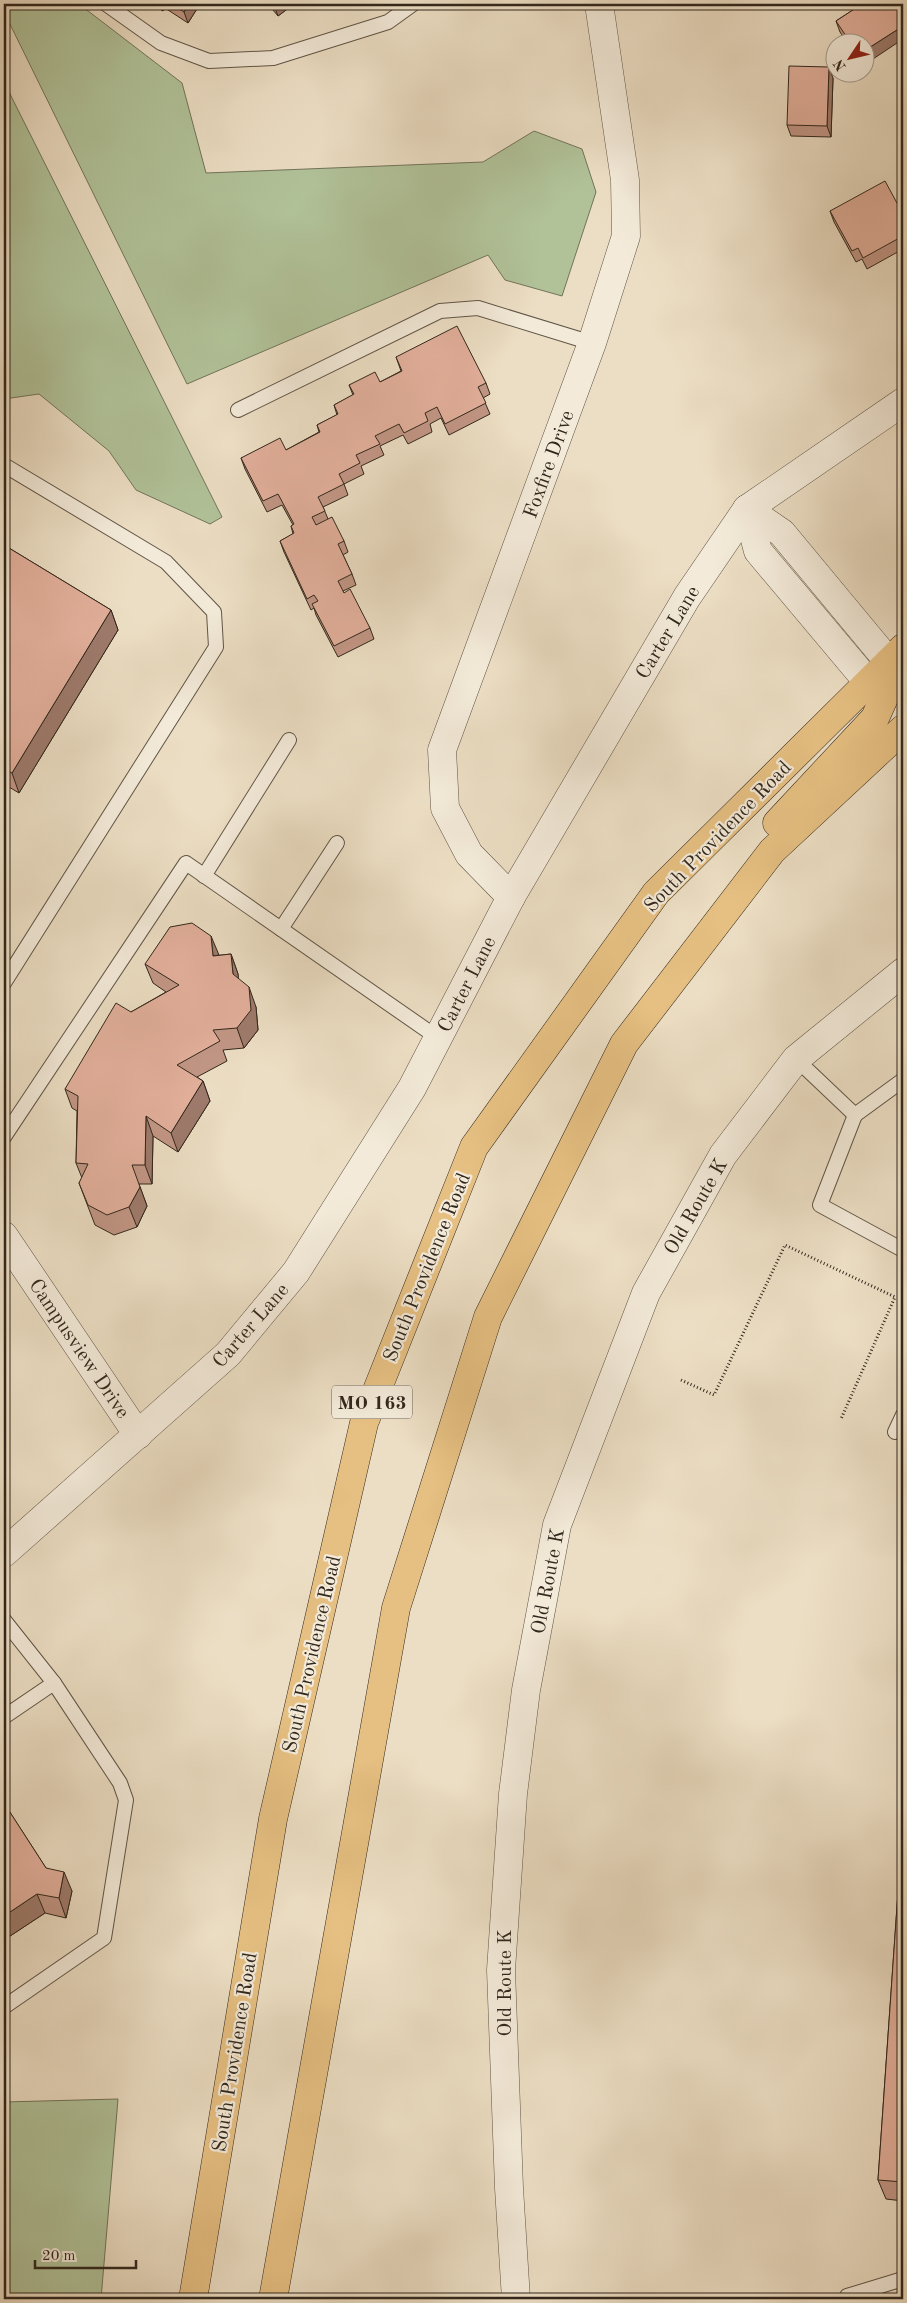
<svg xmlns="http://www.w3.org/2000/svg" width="907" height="2303" font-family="'Old Standard TT',serif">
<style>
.green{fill:#b1c299;stroke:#71745a}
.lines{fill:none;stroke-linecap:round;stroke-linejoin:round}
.lane-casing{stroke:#605546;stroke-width:16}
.street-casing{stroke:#605546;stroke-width:29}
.primary-casing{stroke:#31271c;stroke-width:29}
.path{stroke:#31271c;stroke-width:3;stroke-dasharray:1 2.5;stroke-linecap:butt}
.lane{stroke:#f3ead9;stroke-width:14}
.street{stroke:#f3ead9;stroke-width:28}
.primary{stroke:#e6bf82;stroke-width:28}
.wall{fill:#c29685;stroke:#31271c}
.shaded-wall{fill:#9e7a6c;stroke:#31271c}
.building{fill:#e2af9b;stroke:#31271c}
.labels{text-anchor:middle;stroke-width:4.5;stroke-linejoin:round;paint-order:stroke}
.shield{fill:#f3ead9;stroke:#6b6255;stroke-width:1}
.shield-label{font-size:19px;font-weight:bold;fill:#31271c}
.street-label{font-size:20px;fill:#31271c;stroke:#f3ead9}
</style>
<rect width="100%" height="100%" fill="#ecdec4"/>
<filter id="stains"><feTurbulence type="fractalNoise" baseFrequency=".004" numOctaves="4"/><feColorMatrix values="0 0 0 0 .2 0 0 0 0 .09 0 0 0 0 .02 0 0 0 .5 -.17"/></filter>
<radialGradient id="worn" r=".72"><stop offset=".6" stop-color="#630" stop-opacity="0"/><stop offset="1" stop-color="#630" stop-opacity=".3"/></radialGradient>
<g class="green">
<path d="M4,4H79L182,83L206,173L483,162L534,131L582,149L596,192L562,296L505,280L488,255L187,384L4,12Z"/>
<path d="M4,82L222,517L210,524L136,490L109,451L39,394L4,399Z"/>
<path d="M118,2099L101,2299H4V2102Z"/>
</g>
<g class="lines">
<g class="lane-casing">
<g id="lane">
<path d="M106,4L161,43L209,61L273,58L388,22L413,4"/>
<path d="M238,410L440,311L478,308L592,343"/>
<path d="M4,465L166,562L214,612L216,647L4,983"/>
<path d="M204,876L289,740"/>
<path d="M281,929L337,843"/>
<path d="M796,1059L855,1115L903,1080"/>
<path d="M855,1115L820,1205L903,1250"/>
<path d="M4,1137L186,863L438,1038"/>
<path d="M895,1432L903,1415"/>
<path d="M4,1620L54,1683L120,1783L126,1800L104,1938L4,2007"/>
<path d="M4,1717L54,1683"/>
<path d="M847,2296L903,2279"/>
</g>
</g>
<g class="street-casing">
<g id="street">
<path d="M747,509L758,551L868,682"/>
<path d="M747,509L782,533L889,662"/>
<path d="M511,897L469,854L445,808L442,750L592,343L626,236L625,180L599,4"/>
<path d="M4,1236L138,1435"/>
<path d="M4,1553L228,1354L296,1272L412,1088L511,897L687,597L747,509L903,402"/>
<path d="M516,2299L509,2188L501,1970L513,1794L526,1690L557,1525L646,1293L723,1155L796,1059L903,972"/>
</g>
</g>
<g class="primary-casing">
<g id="primary">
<path d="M777,823L875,718L892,680L889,662"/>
<path d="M193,2299L273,1819L364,1423L474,1147L656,893L903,648"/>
<path d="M273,2299L396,1608L488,1317L624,1044L772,851L903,729"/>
</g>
</g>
<path class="path" d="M681,1380L714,1395L785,1245L895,1297L841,1419"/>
<use href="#lane" class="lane"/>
<use href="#street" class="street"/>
<use href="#primary" class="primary"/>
</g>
<g class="wall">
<path d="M151,4H200L188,23L165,8L163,11Z"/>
<path d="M268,4H294L278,16Z"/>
<path d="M862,4L864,42H847L840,32L836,21Z"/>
<path d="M833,78L831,137L791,136L787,125Z"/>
<path d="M830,211L903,214V249L867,269L862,259L856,262L834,222Z"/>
<path d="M396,357L486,383L490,394L483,398L490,414L449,435L441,418L430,424L432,432L408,444L403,435L380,446L384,455L361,466L364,474L344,484L348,495L323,507L328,519L344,541L348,552L343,555L352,574L356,585L343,591L370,628L374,639L338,657L316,615L314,608L311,610L284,552L280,541L293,534L291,526L293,525L282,505L267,512L245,469L241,458L286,450L319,432L317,425L337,415L334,405L353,395L349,385L380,382L401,371Z"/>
<path d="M4,545L111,610L118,630L19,793L4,784Z"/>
<path d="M231,954L238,974V979L256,1007L258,1030L244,1048L223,1050L227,1061L197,1077L203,1081L210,1101L178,1152L153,1136L152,1184H139L147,1206L137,1227L114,1235L95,1225L79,1183L82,1178L76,1163L77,1111L72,1108L65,1089L131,1012L166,992L153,983L145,964Z"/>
<path d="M4,1803L46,1868L72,1891L66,1918L45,1913L4,1940Z"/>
<path d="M903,1820V2201L886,2199L878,2180Z"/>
</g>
<g class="shaded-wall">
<path d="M161,4H163L165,8L163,11Z"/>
<path d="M189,4H200L188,23L184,12Z"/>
<path d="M276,4H294L278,16L274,5Z"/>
<path d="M314,4H322L316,8Z"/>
<path d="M903,26V39L864,65V51Z"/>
<path d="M829,67L833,78L831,137L827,126Z"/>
<path d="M111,610L118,630L19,793L12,773Z"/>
<path d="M211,936L219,955L213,956Z"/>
<path d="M231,954L238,974L240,994L233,974Z"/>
<path d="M249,987L256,1007L258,1030L244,1048L237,1028Z"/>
<path d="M203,1081L210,1101L178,1152L171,1133Z"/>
<path d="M146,1116L153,1136L152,1184L145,1165Z"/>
<path d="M140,1187L147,1206L137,1227L129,1207Z"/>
<path d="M64,1872L72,1891L66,1918L59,1898Z"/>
<path d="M37,1894L45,1913L4,1940V1916Z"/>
</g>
<g class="building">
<path d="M171,4H189L184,12Z"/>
<path d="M862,4H896L903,14V26L864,51V42H850L836,21Z"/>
<path d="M789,66L829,67L827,126L787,125Z"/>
<path d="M885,181L903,214V236L863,258L858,248L852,251L830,211Z"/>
<path d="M457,326L486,383L478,387L486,403L445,424L437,407L425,413L428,421L404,433L399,424L375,436L380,444L356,455L360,463L339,474L344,484L318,497L325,511L312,517L316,525L332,517L344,541L338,544L352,574L338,581L344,593L350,589L370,628L334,646L312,604L318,601L314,595L307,599L280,541L294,533L291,526L294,524L278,494L263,501L241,458L280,438L286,450L320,432L317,425L338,414L334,405L354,394L349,385L375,372L380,382L402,371L396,357Z"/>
<path d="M4,545L111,610L12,773L4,769Z"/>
<path d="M192,923L211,936L213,956L231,954L233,974L249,987L251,1010L237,1028L213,1030L220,1041L177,1065L203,1081L171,1133L146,1116L145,1165H132L140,1187L129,1207L107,1215L88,1205L79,1183L88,1164L76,1163L78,1096L65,1089L116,1003L131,1012L179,985L145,964L170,927Z"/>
<path d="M4,1803L46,1868L64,1872L59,1898L37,1894L4,1916Z"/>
<path d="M903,1820V2182L878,2180Z"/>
</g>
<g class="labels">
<rect class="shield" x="332" y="1385.5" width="80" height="33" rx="4"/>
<g class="shield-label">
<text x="372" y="1409">MO 163</text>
</g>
<g class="street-label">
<text transform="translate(548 464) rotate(-70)" y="7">Foxfire Drive</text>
<text transform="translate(667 632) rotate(-59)" y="7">Carter Lane</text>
<text transform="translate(717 836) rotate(-46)" y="7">South Providence Road</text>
<text transform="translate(466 984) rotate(-63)" y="7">Carter Lane</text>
<text transform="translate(695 1206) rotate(-60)" y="7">Old Route K</text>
<text transform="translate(426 1267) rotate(-68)" y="7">South Providence Road</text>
<text transform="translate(250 1325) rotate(-49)" y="7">Carter Lane</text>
<text transform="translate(80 1348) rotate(56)" y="7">Campusview Drive</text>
<text transform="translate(547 1581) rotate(-79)" y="7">Old Route K</text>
<text transform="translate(311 1654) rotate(-77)" y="7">South Providence Road</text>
<text transform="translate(504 1983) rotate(-90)" y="7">Old Route K</text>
<text transform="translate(234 2052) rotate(-81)" y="7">South Providence Road</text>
</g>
</g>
<rect width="907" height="2303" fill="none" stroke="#ecdec4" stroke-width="20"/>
<rect x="5" y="5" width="897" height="2293" fill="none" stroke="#31271c" stroke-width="2.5"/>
<rect x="10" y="10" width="887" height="2283" fill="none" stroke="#31271c"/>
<g transform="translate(850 58) rotate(235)"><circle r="24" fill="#f3ead9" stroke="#a59c8d"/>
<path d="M0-4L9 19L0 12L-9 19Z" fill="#8f2418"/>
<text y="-8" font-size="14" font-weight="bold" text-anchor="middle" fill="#31271c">N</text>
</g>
<path d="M35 2260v8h101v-8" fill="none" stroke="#31271c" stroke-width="2.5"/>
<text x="42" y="2260" font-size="15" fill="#31271c" stroke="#f3ead9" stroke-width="4" paint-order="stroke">20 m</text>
<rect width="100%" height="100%" filter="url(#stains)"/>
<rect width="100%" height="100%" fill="url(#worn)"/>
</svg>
